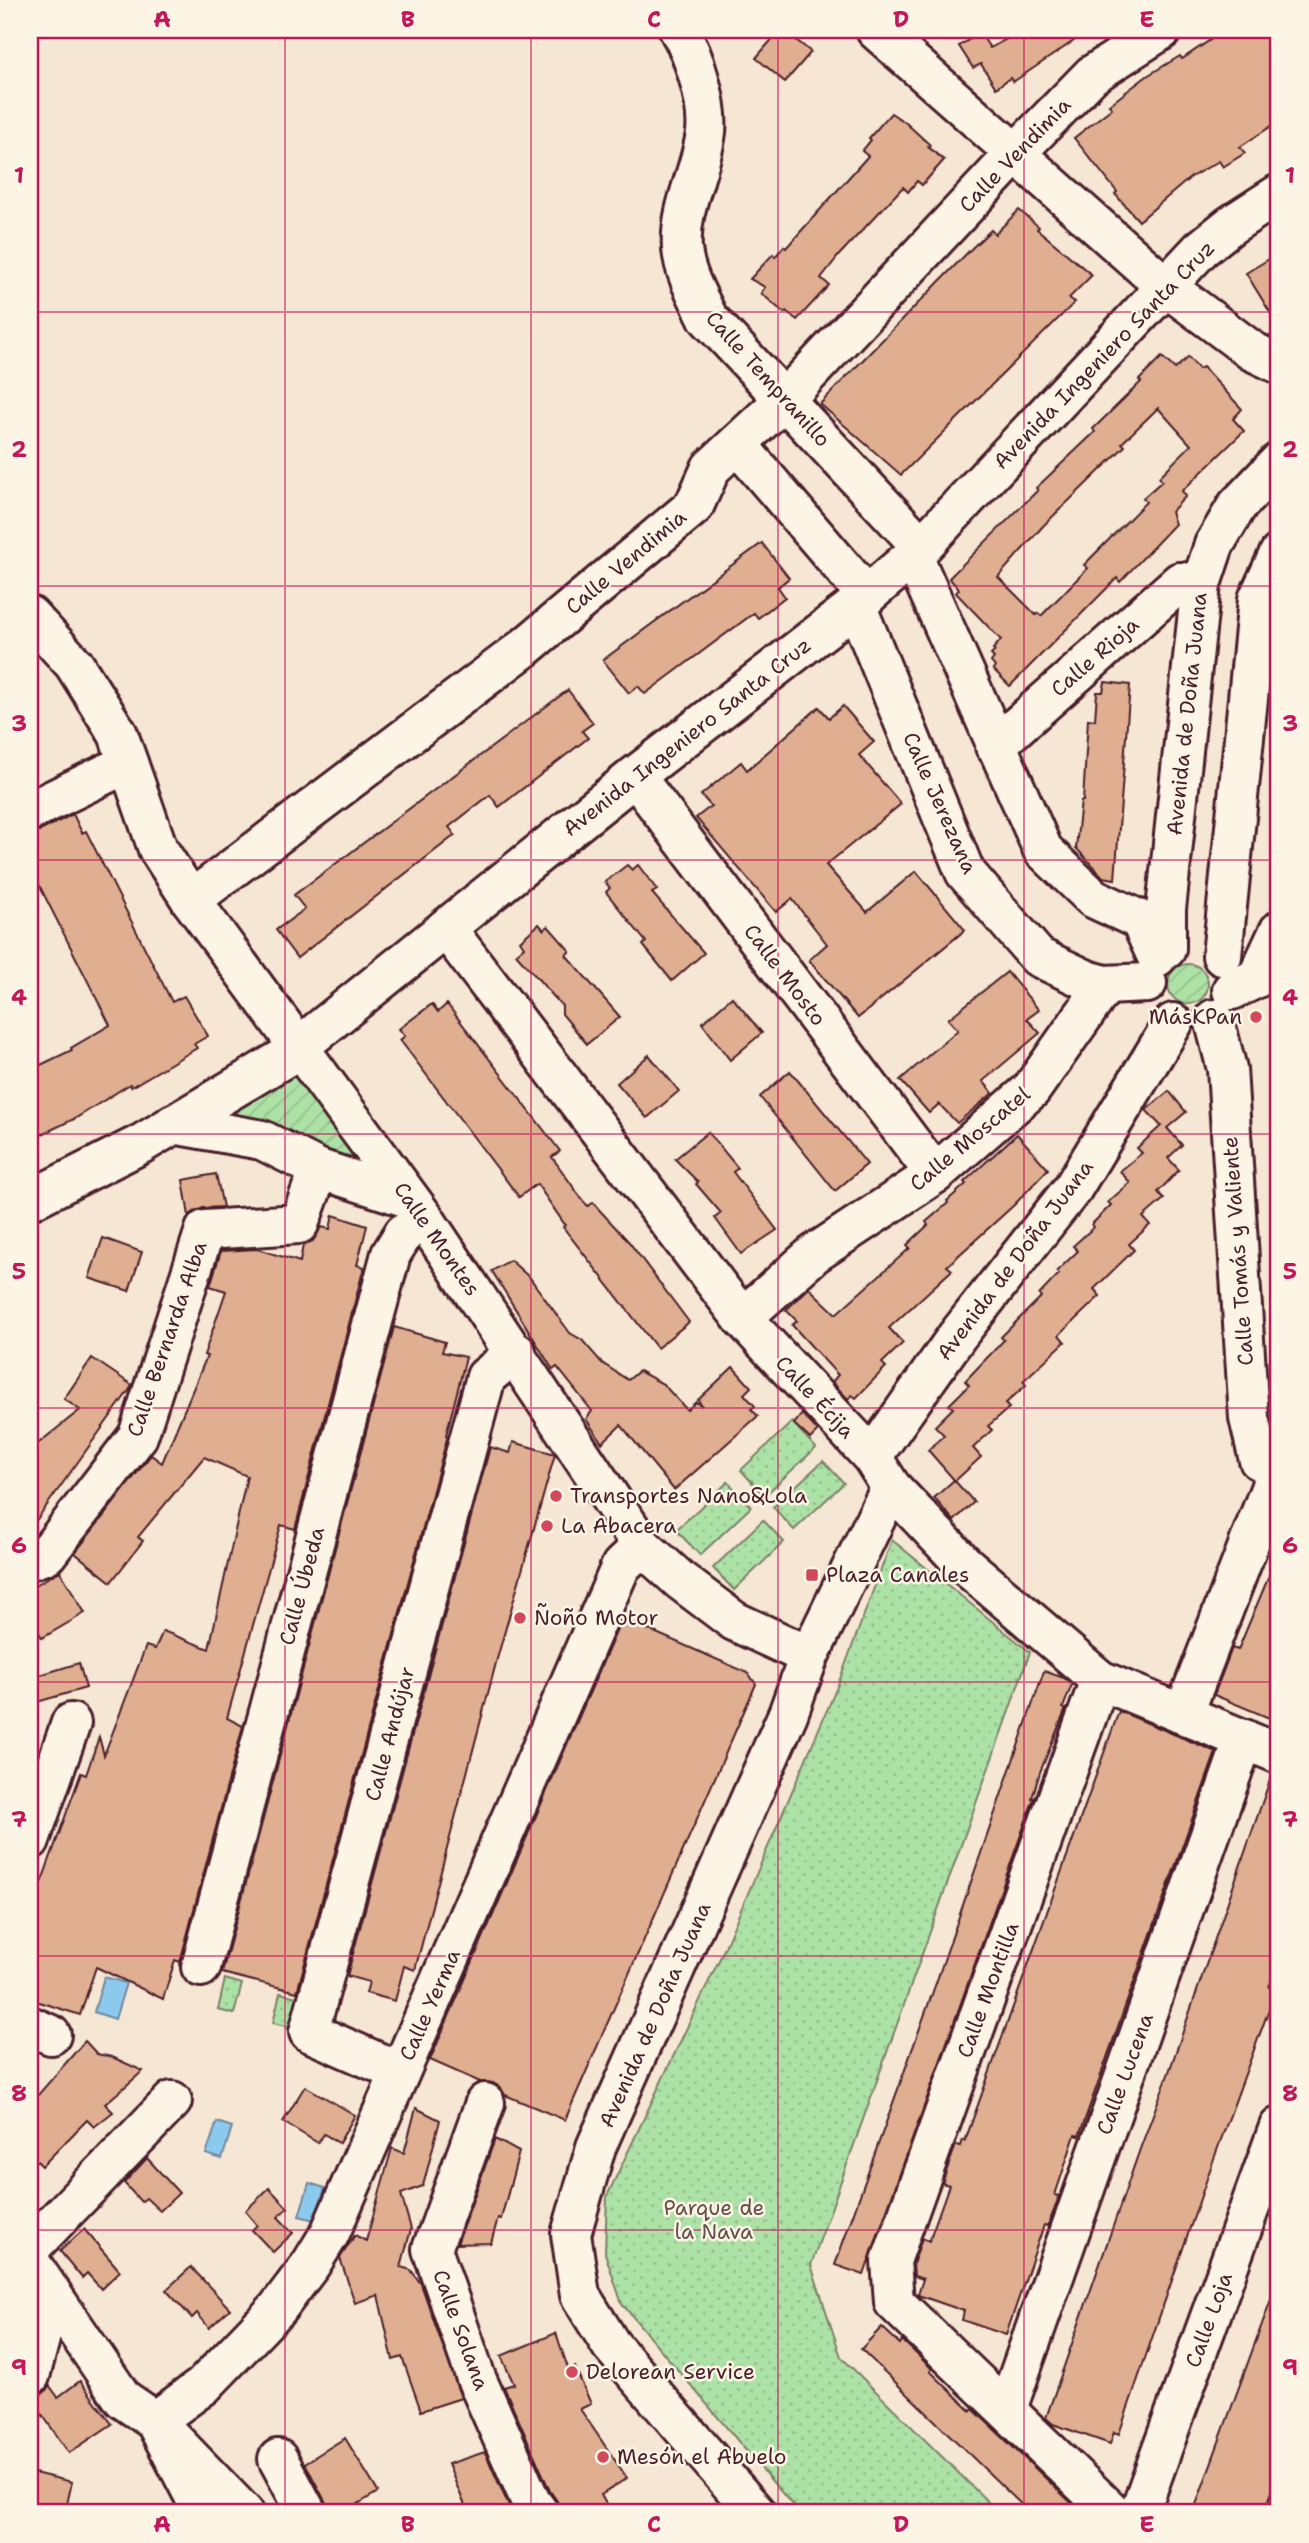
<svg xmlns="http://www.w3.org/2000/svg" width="1309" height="2543" font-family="'Shantell Sans',sans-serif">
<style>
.grass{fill:url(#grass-dots);stroke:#7b8068;stroke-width:2}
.garden{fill:url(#garden-furrows);stroke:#7b8068;stroke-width:2}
.water{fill:#8ccaed;stroke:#72869f;stroke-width:2}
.building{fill:#e0af92;stroke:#4a1f2b;stroke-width:2;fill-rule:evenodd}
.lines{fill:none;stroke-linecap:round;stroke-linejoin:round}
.minor-casing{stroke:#4a1f2b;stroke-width:44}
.minor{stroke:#fcf5e5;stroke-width:38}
.grid{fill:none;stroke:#c2185b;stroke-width:2;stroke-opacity:0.55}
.poi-dot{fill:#d1495b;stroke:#fcf5e5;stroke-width:2.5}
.labels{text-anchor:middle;stroke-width:5;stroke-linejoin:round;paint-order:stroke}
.street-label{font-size:21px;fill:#4a1f2b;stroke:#fcf5e5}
.poi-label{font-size:21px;fill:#4a1f2b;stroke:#fcf5e5;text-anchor:start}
.park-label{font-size:21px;fill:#62504a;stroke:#fcf5e5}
.neatline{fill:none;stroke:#c2185b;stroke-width:2.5}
.grid-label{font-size:23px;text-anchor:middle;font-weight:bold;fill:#c2185b}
</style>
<defs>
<pattern id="grass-dots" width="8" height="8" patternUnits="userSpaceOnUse" patternTransform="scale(1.75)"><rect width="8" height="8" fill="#ace2a5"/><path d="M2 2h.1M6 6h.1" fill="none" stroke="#96c18e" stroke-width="1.8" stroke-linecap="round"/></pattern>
<pattern id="garden-furrows" width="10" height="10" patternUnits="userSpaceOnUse" patternTransform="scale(1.75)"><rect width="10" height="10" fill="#ace2a5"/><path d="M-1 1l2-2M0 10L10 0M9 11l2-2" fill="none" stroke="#96c18e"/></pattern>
</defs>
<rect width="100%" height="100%" fill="#f6e7d4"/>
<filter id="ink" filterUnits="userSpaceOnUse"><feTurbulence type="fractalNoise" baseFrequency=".0143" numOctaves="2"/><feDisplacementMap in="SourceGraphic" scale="14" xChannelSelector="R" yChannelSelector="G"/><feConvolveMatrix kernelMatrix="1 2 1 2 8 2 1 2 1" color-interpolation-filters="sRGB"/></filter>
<g filter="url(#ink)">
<g class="grass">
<path d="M792,1422L816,1448L764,1496L741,1470Z"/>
<path d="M823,1461L844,1483L794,1530L773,1507Z"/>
<path d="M728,1482L751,1507L700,1555L676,1530Z"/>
<path d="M763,1520L784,1542L734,1590L713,1568Z"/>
<path d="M892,1540L1030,1652L811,2265L841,2357L999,2513H799L622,2304L605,2253L607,2196L721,1956L837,1687Z"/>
<path d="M225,1979L242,1984L234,2014L218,2010Z"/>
<path d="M280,1993L297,1997L290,2027L273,2023Z"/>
</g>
<g class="garden">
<circle cx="1188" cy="984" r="20"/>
<path d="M292,1076L299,1080L365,1170L260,1122L230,1112Z"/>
</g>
<g class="water">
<path d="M104,1977L126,1983L115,2019L94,2012Z"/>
<path d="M217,2122L232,2127L222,2159L206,2154Z"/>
<path d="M309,2183L325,2188L314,2220L299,2216Z"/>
</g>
<g class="building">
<path d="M780,30H784L811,52L785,82L756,58Z"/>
<path d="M1023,30H1090L1013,82L1010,78L996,88L981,64L973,68L959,46L980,33L990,48Z"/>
<path d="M1225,30H1279V121L1240,147L1245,153L1223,167L1219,161L1191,177L1139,221L1115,194L1117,192L1074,138L1112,108L1109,105L1147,76L1180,56L1182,59Z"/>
<path d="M891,113L906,123L930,145L928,147L944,160L922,185L917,181L908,192L903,187L840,254L821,278L829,285L797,320L786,311L784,313L761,293L765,287L750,279L773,254L775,257L784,246L786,248L868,156L862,151L871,140L869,138Z"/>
<path d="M1019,210L1039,227L1037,229L1092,275L1069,298L1075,302L901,475L820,404L972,248L991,230L995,234Z"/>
<path d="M1269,259L1279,275V327L1246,273Z"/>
<path d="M1162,357L1175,369L1188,357L1199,369L1203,367L1242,409L1233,419L1244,431L1182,491L1186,496L1171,512L1175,524L1120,582L1117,578L1010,686L993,669L995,667L991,662L994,658L991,655L995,651L993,649L1001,640L956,593L959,589L949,578L1038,490L1036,488L1095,432L1093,429L1141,382L1139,380ZM1158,408L1191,445L1159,477L1162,481L1143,498L1146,502L1084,565L1088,568L1041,616L1038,613L1036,615L998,577L1043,526L1125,446L1122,443Z"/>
<path d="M762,543L789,578L778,587L785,597L758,618L754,613L645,694L638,686L629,693L603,660Z"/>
<path d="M1105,682L1130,685L1115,879L1103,877L1076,848L1081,801H1083L1088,719L1095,720L1097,692H1103Z"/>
<path d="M568,690L593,723L582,731L588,738L499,807L490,795L449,827L455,835L297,958L276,930L305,909L294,895Z"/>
<path d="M843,706L874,742L859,755L901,804L826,865L867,912L916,871L965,930L858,1018L809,960L827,944L792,899L776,912L696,818L711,806L701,795L741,762L747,770L819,707L829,718Z"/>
<path d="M73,814L82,833L86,831L172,1002L184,996L208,1036L194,1044L197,1048L131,1087L130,1084L76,1118L30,1140V1070L72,1050L71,1048L110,1025L30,867V833L40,831Z"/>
<path d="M627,865L632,870L638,865L657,890L652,893L704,953L672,981L643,945L646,942L606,892L610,888L605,882Z"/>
<path d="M539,924L544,930L548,926L570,951L566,955L620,1017L587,1044L562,1014V1006L516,954L524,947L520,941Z"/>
<path d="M1007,972L1039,1010L1027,1019L1040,1033L983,1081L993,1093L957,1123L939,1104L929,1113L900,1080L958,1030L948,1019Z"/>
<path d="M732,997L762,1033L730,1060L702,1023Z"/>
<path d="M432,1004L438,1012L447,1004L560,1151L552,1157L584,1202L588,1206L593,1203L629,1242L689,1322L657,1348L563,1227L565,1225L537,1184L519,1197L400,1040L405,1036L399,1029Z"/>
<path d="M649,1055L679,1091L647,1118L617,1083Z"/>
<path d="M790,1071L867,1164L835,1191L760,1097Z"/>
<path d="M1169,1091L1186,1112L1167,1128L1182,1145L1168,1158L1179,1170L1158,1192L1164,1199L1143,1217L1150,1225L1129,1244L1134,1250L1094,1289L1100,1296L1059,1335L1065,1342L1023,1381L1026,1385L1005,1404L1009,1408L988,1426L992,1430L973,1448L981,1457L955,1481L928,1450L944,1435L935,1426L953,1408L949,1405L969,1385L965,1381L1004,1340L1001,1337L1041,1297L1039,1295L1059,1274L1057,1271L1078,1251L1073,1246L1094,1227L1092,1224L1111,1205L1108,1202L1130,1183L1120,1171L1142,1153L1137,1148L1161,1126L1146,1110Z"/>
<path d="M708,1132L738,1168L733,1172L777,1230L741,1254L715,1218L721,1213L696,1184L698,1182L675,1159Z"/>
<path d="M1017,1134L1048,1169L1014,1205L947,1266L952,1270L889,1328L903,1343L882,1363L886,1367L856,1398L852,1395L848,1399L832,1382L838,1375L792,1325L797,1321L786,1310L809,1288L836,1314L910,1248L907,1245L928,1225L926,1222L948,1203L947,1201L966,1184L964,1182Z"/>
<path d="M216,1174L223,1207L203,1208L189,1216L183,1180Z"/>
<path d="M333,1215L367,1226L357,1265L364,1267L295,1529L281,1525L227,1718L243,1726L180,1962L175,1960L163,1999L96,1967L80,2015L30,1999V1914L81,1773L86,1775L99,1737L104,1755L146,1646L155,1649L163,1631L209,1649L247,1476L204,1457L138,1537L143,1541L111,1582L75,1553L151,1455L162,1463L207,1356L204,1355L226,1291L210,1286L221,1251L257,1249L300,1262L303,1245L313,1241L321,1227L330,1229Z"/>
<path d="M103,1238L142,1252L129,1291L89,1278Z"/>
<path d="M510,1260L530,1278L570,1333L582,1340L602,1363L628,1380L639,1371L663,1384L687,1410L696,1402L702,1406L698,1400L733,1367L751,1387L744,1394L755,1406L751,1409L758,1416L674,1490L621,1425L602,1443L586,1419L592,1411L557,1367L553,1370L492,1271Z"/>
<path d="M394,1327L445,1342L442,1352L466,1357L446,1435H448L297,1992L222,1973Z"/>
<path d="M92,1358L132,1385L130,1389L30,1529V1450L80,1410L64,1399Z"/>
<path d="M802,1414L818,1431L810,1439L794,1424Z"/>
<path d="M513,1442L555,1454L497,1659L415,1970L404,1966L395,2001L366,1993L369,1982L347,1976L490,1447L510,1453Z"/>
<path d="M954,1480L974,1502L954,1521L934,1498Z"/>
<path d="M1279,1552V1722L1214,1695L1232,1648L1238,1650Z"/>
<path d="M60,1571L85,1613L42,1638L30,1616V1588Z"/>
<path d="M622,1618L748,1673L756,1684L565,2120L505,2095L501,2088L493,2083L480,2082L430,2060Z"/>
<path d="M79,1663L86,1688L30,1704V1678Z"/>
<path d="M1044,1671L1064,1678L1072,1684L1063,1708L1066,1709L1040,1772L1032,1798H1034L864,2275L835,2265L936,1983Z"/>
<path d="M1119,1711L1216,1752L1079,2136L1075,2135L1055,2195L1059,2196L1056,2205L1048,2226L1044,2225L1006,2335L962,2320L964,2311L918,2295L923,2279L914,2276L913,2264L922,2238L929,2241L949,2185L942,2183L956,2145L961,2146L963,2140L965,2141Z"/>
<path d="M1272,1774L1279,1775V1964L1269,1987L1276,1990L1212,2164L1119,2434L1114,2432L1110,2444L1053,2424L1046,2418L1140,2149L1169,2072Z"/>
<path d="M85,2041L97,2054L112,2057L143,2071L105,2104L113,2112L94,2127L87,2120L42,2166L30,2154V2104Z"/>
<path d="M305,2086L355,2115L339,2143L324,2134L318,2143L283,2122Z"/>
<path d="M416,2108L440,2120L423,2186L401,2194L411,2229L401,2267L411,2270L421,2284L461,2398L421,2411L402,2357L393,2360L378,2295L355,2303L340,2258L355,2235L366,2241L392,2148L404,2153Z"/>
<path d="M495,2139L519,2152L501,2219L498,2218L491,2243L457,2244Z"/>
<path d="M147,2158L179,2193L160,2211L146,2198L141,2202L124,2183Z"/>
<path d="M269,2188L288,2208L278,2217L293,2233L273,2252L252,2230L257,2225L245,2211Z"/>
<path d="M84,2229L120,2271L101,2289L87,2273L82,2278L60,2251Z"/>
<path d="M191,2267L230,2309L209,2328L197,2313L192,2318L166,2290Z"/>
<path d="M1277,2283H1279V2473L1264,2513H1193Z"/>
<path d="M882,2327L900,2344L902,2340L932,2369L930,2371L971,2411L973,2409L1082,2513H1030L861,2349Z"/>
<path d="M556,2333L569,2371L575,2367L591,2404L580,2409L627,2478L601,2495L611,2513H560L557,2501L550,2491L504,2387L514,2384L501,2356Z"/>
<path d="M80,2381L112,2424L69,2453L30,2397L45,2392L49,2385L58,2397Z"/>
<path d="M345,2438L378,2492L343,2513H329L326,2503L305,2463Z"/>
<path d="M485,2452L511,2511L512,2513H468L448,2464Z"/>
<path d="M30,2472L72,2482L65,2513H30Z"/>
</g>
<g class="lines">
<g class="minor-casing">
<g id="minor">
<path d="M679,30C694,54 709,104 706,132C701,172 679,207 682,248C684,273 697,295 708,318L921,546"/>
<path d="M876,30L1165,286L1252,351L1279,364"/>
<path d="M737,444L867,596"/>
<path d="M913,556L1043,850L1093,898L1140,920L1157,957"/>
<path d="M856,605L965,872L1038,957L1087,980L1105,985L1147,983"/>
<path d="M30,616L74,664L118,734L158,849L191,900L424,1218L642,1546L681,1581L734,1621L809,1656"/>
<path d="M995,746L1180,582L1201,584"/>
<path d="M635,776L935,1174"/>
<path d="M30,811L128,763"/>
<path d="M191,900L524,648L694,506L711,468L785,399L1016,153L1092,75L1162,30"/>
<path d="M446,928L742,1318L872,1457L891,1487L964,1564L1100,1680L1279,1754"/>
<path d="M1166,949V909L1201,584L1214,545L1237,506L1279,462"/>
<path d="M1222,956L1258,599L1279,554"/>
<path d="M1232,990L1257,978L1279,931"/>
<path d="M1214,1019L1227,1069L1249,1418L1259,1460L1278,1468L1279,1464"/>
<path d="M173,1124L262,1140L319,1169L408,1198"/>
<path d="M30,1200L141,1144L286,1057L635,776L856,605L913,556L1201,249L1231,225L1279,194"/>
<path d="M742,1318L814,1254L935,1174L1031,1090L1105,985"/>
<path d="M872,1457L957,1336L1073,1188L1173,1023"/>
<path d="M30,1560L47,1554L138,1436L205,1230L299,1224L319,1169"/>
<path d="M1100,1680L891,2261L894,2302L1113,2513"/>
<path d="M1184,1713L1278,1468"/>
<path d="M30,1840L71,1723"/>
<path d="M201,1967L391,1254L404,1233L424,1218"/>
<path d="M30,2026L51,2035"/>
<path d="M400,2072L309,2032L486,1377L516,1352"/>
<path d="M485,2103L432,2249L476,2378L531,2502L539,2513"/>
<path d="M30,2248L172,2101"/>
<path d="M30,2262L123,2399L155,2421L244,2513"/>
<path d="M30,2376L52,2294"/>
<path d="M1007,2409L1244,1739"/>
<path d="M278,2459L307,2513"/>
<path d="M203,2513L155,2421L203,2386L277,2309L311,2264L330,2233L621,1566L642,1546"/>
<path d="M756,2513L611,2345L580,2295L571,2234L596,2147L788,1714L809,1656L891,1487"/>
<path d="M1139,2513L1279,2127"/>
</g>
</g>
<use href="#minor" class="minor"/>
</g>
</g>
<path class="grid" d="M285,30V2513M531,30V2513M778,30V2513M1024,30V2513M30,312H1279M30,586H1279M30,860H1279M30,1134H1279M30,1408H1279M30,1682H1279M30,1956H1279M30,2230H1279"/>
<g class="poi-dot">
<circle cx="1256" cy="1017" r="7"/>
<circle cx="556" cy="1496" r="7"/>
<circle cx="547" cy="1526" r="7"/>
<rect x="805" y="1568" width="14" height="14" rx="3.5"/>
<circle cx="520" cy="1618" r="7"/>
<circle cx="572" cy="2372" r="7"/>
<circle cx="603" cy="2457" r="7"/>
</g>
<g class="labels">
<g class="street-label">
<text transform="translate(1015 155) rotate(-46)" y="7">Calle Vendimia</text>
<text transform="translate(1104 355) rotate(-46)" y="7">Avenida Ingeniero Santa Cruz</text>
<text transform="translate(768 379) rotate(48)" y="7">Calle Tempranillo</text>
<text transform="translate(626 562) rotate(-40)" y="7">Calle Vendimia</text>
<text transform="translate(1095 657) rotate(-41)" y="7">Calle Rioja</text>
<text transform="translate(1187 714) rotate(-84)" y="7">Avenida de Doña Juana</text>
<text transform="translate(687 737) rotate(-38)" y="7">Avenida Ingeniero Santa Cruz</text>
<text transform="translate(940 803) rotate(66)" y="7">Calle Jerezana</text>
<text transform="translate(785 975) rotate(53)" y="7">Calle Mosto</text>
<text transform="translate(970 1139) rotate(-40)" y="7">Calle Moscatel</text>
<text transform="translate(437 1239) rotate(55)" y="7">Calle Montes</text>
<text transform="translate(1238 1251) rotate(-94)" y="7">Calle Tomás y Valiente</text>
<text transform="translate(1015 1260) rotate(-53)" y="7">Avenida de Doña Juana</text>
<text transform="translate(167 1339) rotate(-71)" y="7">Calle Bernarda Alba</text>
<text transform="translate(815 1397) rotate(47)" y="7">Calle Écija</text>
<text transform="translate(302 1586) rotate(-75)" y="7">Calle Úbeda</text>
<text transform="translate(390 1734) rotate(-75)" y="7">Calle Andújar</text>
<text transform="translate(988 1990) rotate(-70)" y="7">Calle Montilla</text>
<text transform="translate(430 2005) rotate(-66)" y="7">Calle Yerma</text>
<text transform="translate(655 2015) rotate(-66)" y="7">Avenida de Doña Juana</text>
<text transform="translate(1125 2074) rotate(-70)" y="7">Calle Lucena</text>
<text transform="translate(1209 2320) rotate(-70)" y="7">Calle Loja</text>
<text transform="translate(461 2330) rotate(70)" y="7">Calle Solana</text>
</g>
<g class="poi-label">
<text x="1242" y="1024" text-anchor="end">MásKPan</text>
<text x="570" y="1503">Transportes Nano&amp;Lola</text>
<text x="561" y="1533">La Abacera</text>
<text x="826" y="1582">Plaza Canales</text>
<text x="534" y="1625">Ñoño Motor</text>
<text x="586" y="2379">Delorean Service</text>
<text x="617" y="2464">Mesón el Abuelo</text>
</g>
<g class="park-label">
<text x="714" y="2215">Parque de<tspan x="714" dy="24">la Nava</tspan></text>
</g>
</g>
<rect width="1309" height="2543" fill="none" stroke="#fcf5e5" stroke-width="77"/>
<rect x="38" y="38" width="1232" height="2466" class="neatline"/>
<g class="grid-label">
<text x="162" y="27">A</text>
<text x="408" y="27">B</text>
<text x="654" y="27">C</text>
<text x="901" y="27">D</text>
<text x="1147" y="27">E</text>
<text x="19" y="183">1</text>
<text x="1290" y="183">1</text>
<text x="19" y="457">2</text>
<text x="1290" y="457">2</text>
<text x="19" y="731">3</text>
<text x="1290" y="731">3</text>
<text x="19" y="1005">4</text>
<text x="1290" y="1005">4</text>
<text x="19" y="1279">5</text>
<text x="1290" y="1279">5</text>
<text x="19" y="1553">6</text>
<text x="1290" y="1553">6</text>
<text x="19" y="1827">7</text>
<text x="1290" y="1827">7</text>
<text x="19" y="2101">8</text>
<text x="1290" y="2101">8</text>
<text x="19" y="2375">9</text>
<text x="1290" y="2375">9</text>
<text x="162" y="2532">A</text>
<text x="408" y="2532">B</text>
<text x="654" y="2532">C</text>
<text x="901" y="2532">D</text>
<text x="1147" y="2532">E</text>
</g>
</svg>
